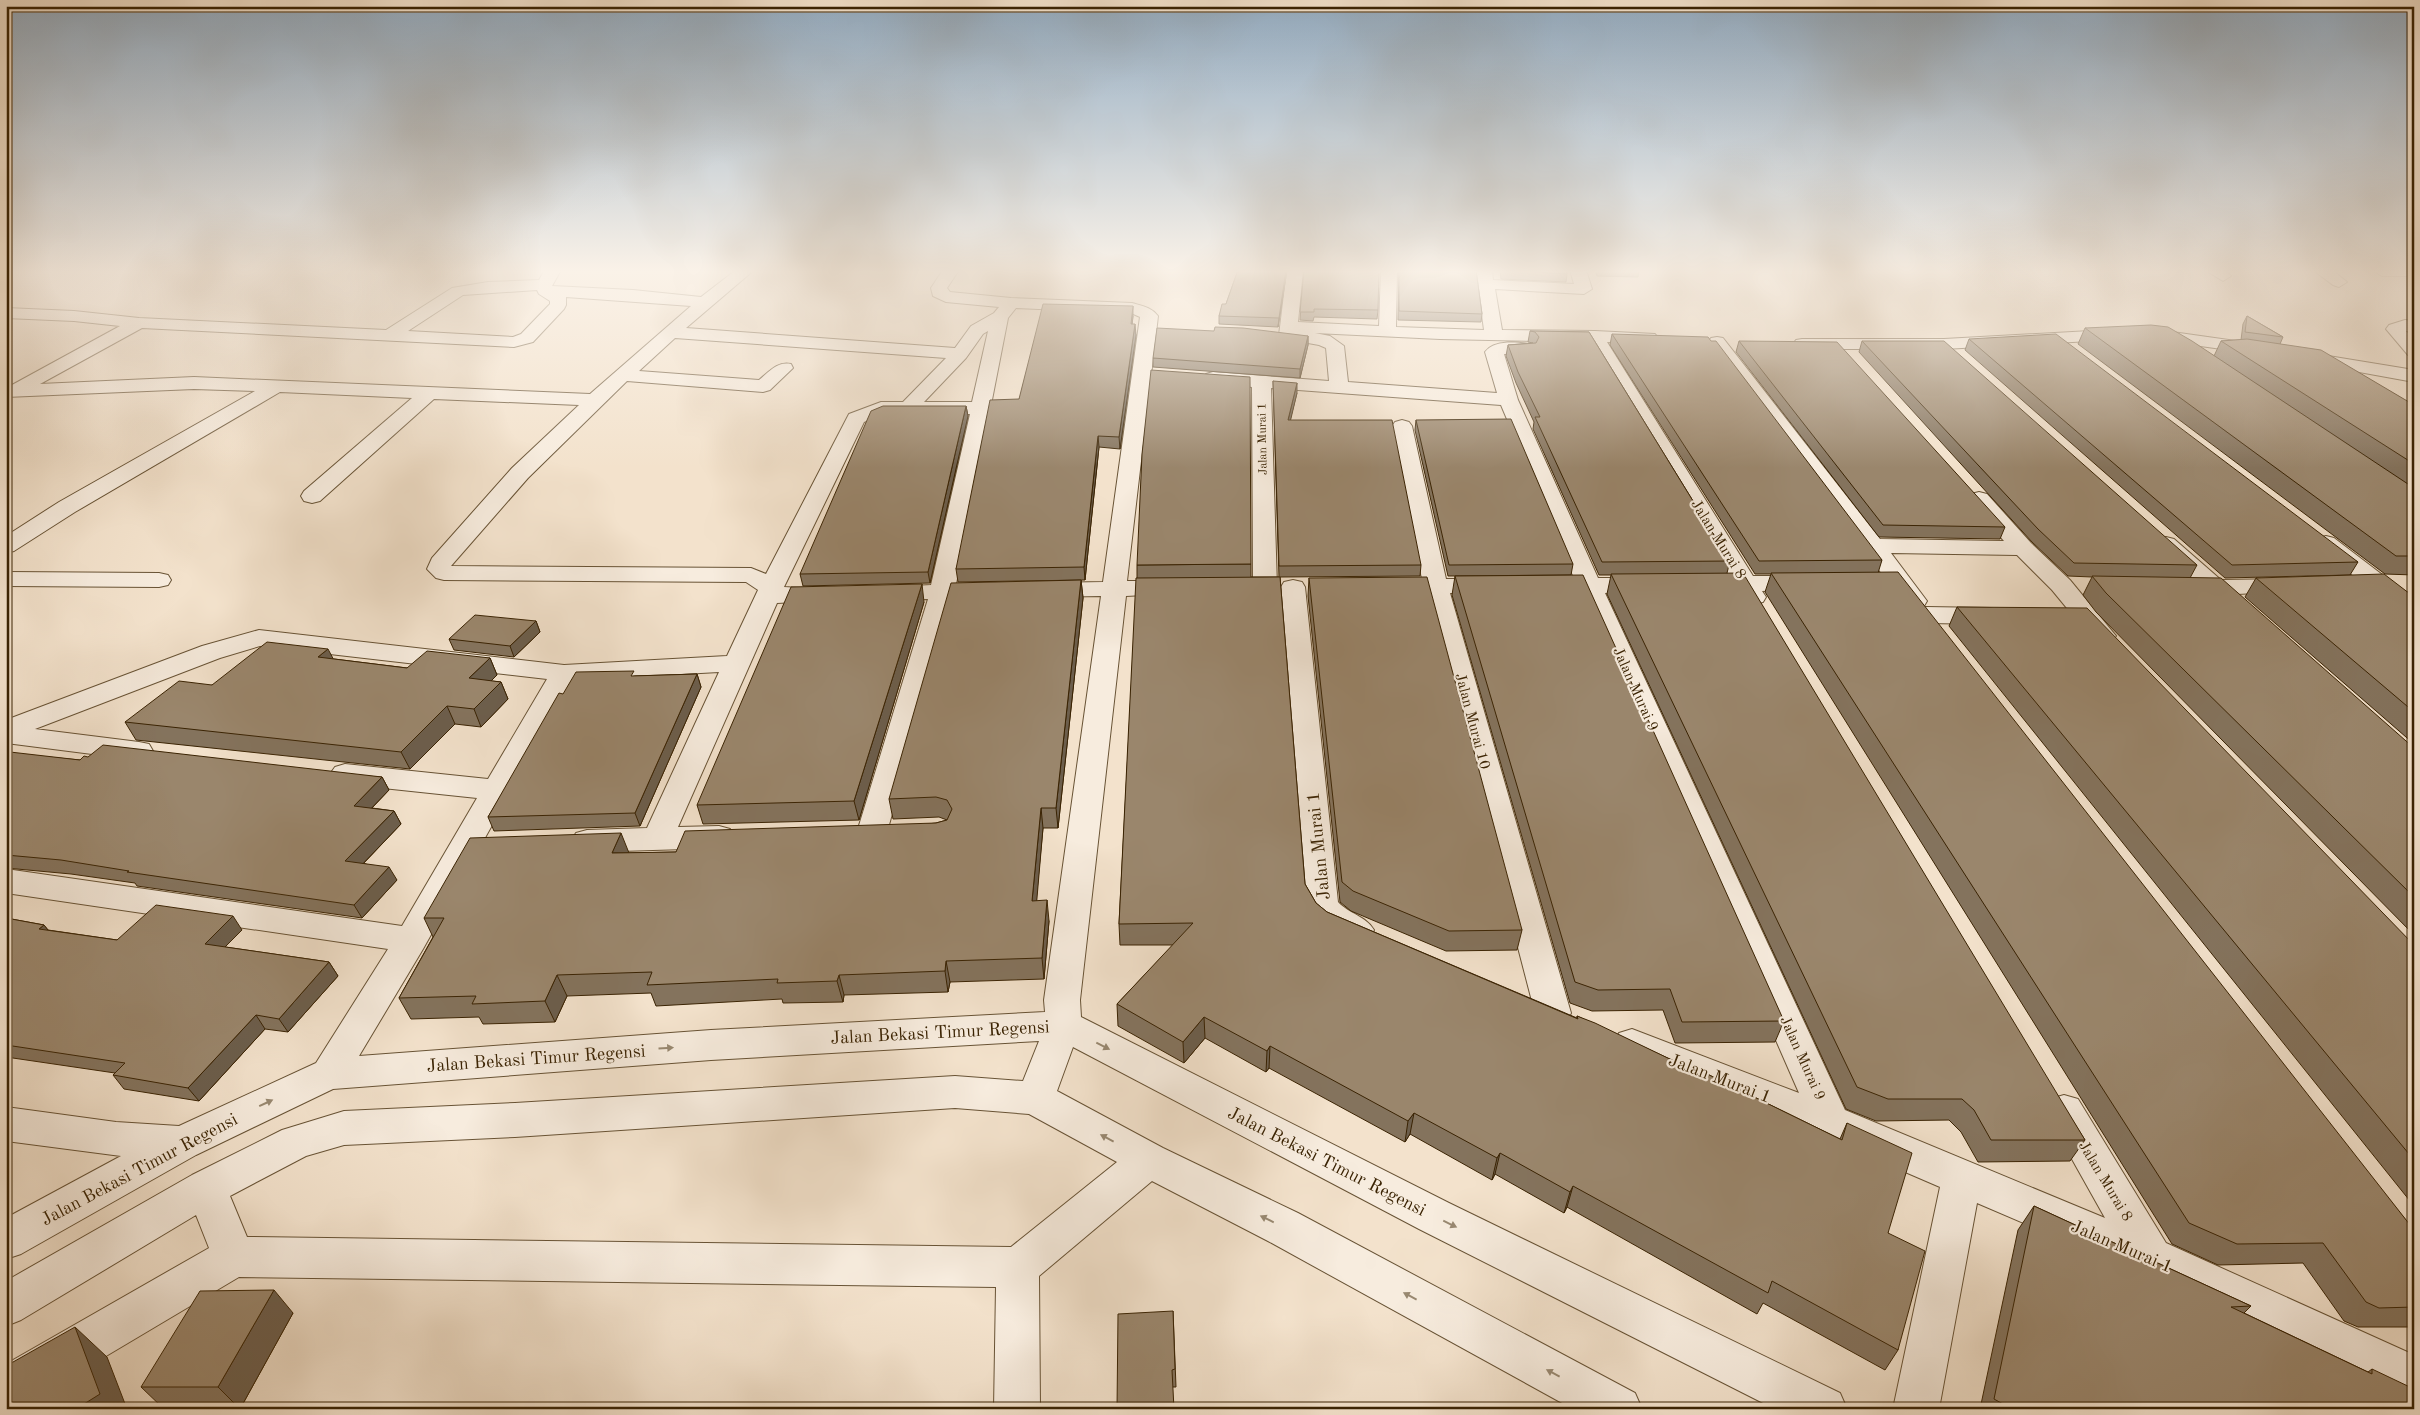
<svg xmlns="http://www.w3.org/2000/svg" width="2420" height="1415" font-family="'Old Standard TT',serif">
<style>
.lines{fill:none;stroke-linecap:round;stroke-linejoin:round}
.minor-casing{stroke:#685335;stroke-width:2}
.minor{fill:#f7ecde;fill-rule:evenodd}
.wall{fill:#84735d;stroke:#3a2303}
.shaded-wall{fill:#6c5e4c;stroke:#3a2303}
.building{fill:#9a866c;stroke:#3a2303}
.oneway{fill:#988870}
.labels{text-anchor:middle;stroke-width:4.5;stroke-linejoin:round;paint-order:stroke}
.far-street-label{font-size:12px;fill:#3a2303;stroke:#f7ecde}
.street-label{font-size:15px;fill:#3a2303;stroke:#f7ecde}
.near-street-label{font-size:18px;fill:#3a2303;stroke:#f7ecde}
</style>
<rect width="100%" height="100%" fill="#f3e2cc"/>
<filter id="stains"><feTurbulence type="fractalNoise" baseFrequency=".004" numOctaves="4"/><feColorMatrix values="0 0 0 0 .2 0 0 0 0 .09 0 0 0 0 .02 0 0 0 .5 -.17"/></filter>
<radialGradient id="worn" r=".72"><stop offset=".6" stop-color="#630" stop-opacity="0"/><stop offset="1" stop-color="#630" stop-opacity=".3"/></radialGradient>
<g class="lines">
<g class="minor-casing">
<g id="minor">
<path d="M545,270H561L552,286L633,290L701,297L736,270H754L686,328L955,348L971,326L994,313L999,307L946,302L933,296L931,288L943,270H959L947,288L950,292L1011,298L1132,303C1142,306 1151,307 1158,316L1127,581H1173L1182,583L1185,588L1182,593L1126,596L1080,1000L1081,1017L1449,1203L1840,1393L1847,1409H1775L1419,1229L1073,1047L1057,1091L1163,1148L1298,1213L1635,1393L1642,1409H1573L1268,1241L1152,1181L1039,1276L1040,1409H994L996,1287L239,1277L22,1406L6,1409V1364L209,1248L196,1215L21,1320L6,1326V1281L192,1175L282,1130L344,1111L515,1103L955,1076L1023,1081L1039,1041L711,1060L333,1089L196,1155L21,1254L6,1259V1218L121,1156L6,1141V1107L116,1122L179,1126L316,1063L388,949L6,893V869L402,926L477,798L345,784L335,781L330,774L335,767L345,764L488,779L547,679L260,646L220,658L35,729L139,742L149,744L153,751L149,758L139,760L6,743V720L202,646L259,630L564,665L727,656L758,590L746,582L444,580L436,578L427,569L432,558L512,468L579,405L434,399L320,501L312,503L304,501L301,496L304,491L412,398L280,392L75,512L14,551L6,553V536L59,502L255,391L194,389L6,397V385H12L120,326L74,321L6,318V308L74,311L139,318L386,330L452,288L488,282L539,280ZM537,290L539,294L550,301V304L521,334L513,337L408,331L463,295ZM566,297L691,306L590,394L194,377L40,384L142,328L514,347L533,342L564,309L566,305ZM1016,308L1131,313L1140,317L1103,582L1046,583L1037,585L1034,590L1037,595L1046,597L1101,596L1044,1000L1045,1012L711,1030L359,1056L423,949L573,680L719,672L647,828L587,830L576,833L571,841L576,849L587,852L719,848L730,845L734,837L730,829L719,826L678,827L777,603L834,600L837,595L834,590L784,587L864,422L884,414H970L931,585L877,588L874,593L877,598L886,600L928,599L857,832L861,840L872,843L883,840L887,832L952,599L994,596L997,591L994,586L985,584H956L1008,318ZM988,331L972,402H924L966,358L983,334ZM675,338L946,358L903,402H881L849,414L766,574L751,568L451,566L528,478L627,381L763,392L770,390L793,368L791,364C777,361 769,372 759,380L639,371ZM955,1108L1029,1114L1117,1162L1011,1247L247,1237L230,1196L306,1156L344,1145L515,1137Z"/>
<path d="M1287,270H1303L1298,322L1379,326L1381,270H1397L1396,327L1484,330L1476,270H1492L1493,280L1574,284L1570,270H1586L1592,289L1584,294L1495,289L1502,330L1595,331L1655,334L1658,338L1655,342L1649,343L1607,342L1753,576H1805L1814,578L1817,583L1814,588L1762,591L1766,597L1763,602L1754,604L1745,602L1738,591L1702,589L1699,584L1702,579L1729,577L1589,342L1440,339L1315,333L1330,336L1344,346L1348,382L1497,393L1485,352C1494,339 1520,342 1533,345L1536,349L1533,353L1504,354L1518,400L1598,578H1645L1654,580L1657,585L1654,590L1605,593L1845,1110L2105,1218L2045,1111L2050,1099L2064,1095L2078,1099L2166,1243L2414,1355V1402L2136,1271L1977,1203L1939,1409H1893L1940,1187L1817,1134L1619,1055L1614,1044L1619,1033L1632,1029L1799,1093L1580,593L1542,591L1539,586L1542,581L1574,578L1501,405L1271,388L1277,587L1274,592L1265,594L1256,592L1253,587L1252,387L1206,382L1204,378L1206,374L1213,372L1329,381L1326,348L1319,345L1297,341L1295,338L1288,340L1282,339L1279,335Z"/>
<path d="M2205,270H2225L2231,276L2223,281Z"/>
<path d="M2313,270H2332L2347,282L2339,287L2333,285Z"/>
<path d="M2414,270V276H2382L2374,271Z"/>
<path d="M2405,320L2414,321V331H2406L2414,340V356L2408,355L2386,329L2389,325Z"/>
<path d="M2144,328L2257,344L2263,345L2266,349L2263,353L2257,354L2144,338L1944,349H1802L1796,348L1793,344L1796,340L1802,339H1944Z"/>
<path d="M1717,337L1723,338L1880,539L2004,541L1968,499L1971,494L1979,492L1987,494L2031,543L2070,580L2116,636L2112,641L2103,644L2094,641L2052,590L2017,555L1891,553L1927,601L1924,606L1915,608L1906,606L1708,342L1711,338Z"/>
<path d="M2310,353L2414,370V382L2304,362L2301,358L2304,354Z"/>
<path d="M1402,420L1409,422L1412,426L1446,579H1490L1499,581L1502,586L1499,591L1490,593H1450L1571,1013L1566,1023L1553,1027L1540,1023L1535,1013L1426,593L1382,591L1379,586L1382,581L1422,579L1392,426L1395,422Z"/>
<path d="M2326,536L2334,538L2414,599V618L2405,616L2318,548L2314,543L2318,538Z"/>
<path d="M2166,537L2174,539L2221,580L2287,579L2296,581L2299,586L2296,591L2237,594L2243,602L2240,607C2219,612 2224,602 2209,596C2206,594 2200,594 2196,593L2193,588L2196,583L2158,549L2154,544L2158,539Z"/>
<path d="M6,572L159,573L168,575L171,580L168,585L159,587L6,586Z"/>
<path d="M1293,580L1302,582L1305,587L1338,902C1349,914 1366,916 1374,930L1369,939L1357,943C1334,935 1318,927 1306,905L1281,587L1284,582Z"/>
<path d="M1926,607L1990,608L1999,611L2003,616L1999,621L1990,624L1926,623L1917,620L1913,615L1917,610Z"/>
</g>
</g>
<use href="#minor" class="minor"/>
</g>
<g class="wall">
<path d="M1238,270H1287L1278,327L1219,324V316L1226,304Z"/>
<path d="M1304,270L1378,310L1377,319L1314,317L1313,321L1300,320Z"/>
<path d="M1399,270H1476L1482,314L1481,322L1398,320Z"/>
<path d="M1500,270H1566L1567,274L1566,282L1501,279Z"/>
<path d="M1595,270H1639L1638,277L1597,276Z"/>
<path d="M1133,316L1132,324L1136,335L1120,449L1099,447L1085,580L958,582L956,569L1019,399Z"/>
<path d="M2247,316L2283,337L2280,344L2414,405V575L2385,574L2078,344L2085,328L2214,356L2221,341L2241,340L2243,324Z"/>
<path d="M1530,331L1589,332L1730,561L1727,573L2085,1140L2070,1161L1978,1162L1961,1132L1949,1120L1876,1121L1846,1109L1607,594L1611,575H1599L1533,429L1534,422L1516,383L1506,356L1508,345L1533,343L1528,342Z"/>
<path d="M1612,334L1882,560L1878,573L2414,1230V1327H2358L2344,1321L2303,1263L2218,1265L2172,1244L1765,592L1771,574H1755L1610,345Z"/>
<path d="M1308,336V345L1300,378L1153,367V358Z"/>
<path d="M1969,339L2358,562L2350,575L2225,578L1965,350Z"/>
<path d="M1739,341L2005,527L2000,539L1879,537L1736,352Z"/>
<path d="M1862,341L2197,565L2190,578L2414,748V935L2096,612L2083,595L2092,577L2068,576L2032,542L1859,352Z"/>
<path d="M1273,381L1297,393L1290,420L1421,565L1420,576L1280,577L1305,884L1316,903L1327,912L1577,1018V1016L1700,1073L1701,1071L1840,1139L1847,1123L1888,1233L1898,1350L1885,1370L1763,1303L1757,1314L1567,1207L1564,1213L1495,1174L1492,1180L1410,1134L1405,1142L1269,1068L1266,1072L1205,1038L1184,1063L1118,1026L1117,1004L1173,945H1120L1119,924L1137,578V565L1251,564V577H1279Z"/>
<path d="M966,406L968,416L930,583L803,586L800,574Z"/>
<path d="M1416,420L1573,564L1571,575L1448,576L1415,430Z"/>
<path d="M1455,576L1784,1021L1775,1042L1675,1043L1663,1010L1592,1011L1570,1003L1452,595Z"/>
<path d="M1309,578L1522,930L1517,950L1446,951L1351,911L1340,902L1308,596Z"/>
<path d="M2256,578L2408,592L2414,584V744L2245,597Z"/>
<path d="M1081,580L1083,598L1058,828H1043L1036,901L1049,921L1044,979L950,982L948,992L844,995L843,1002L783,1003L782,999L656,1006L651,993L567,996L555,1022L483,1024L479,1017L411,1019L399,998L433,937L424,918L629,853L676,852L936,823L947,820L939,817L893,819L889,799Z"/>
<path d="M924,602L859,820L703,824L697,805Z"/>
<path d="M1957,607L2414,945V1206L1949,626Z"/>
<path d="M536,621L540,632L514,657L454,650L449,639Z"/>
<path d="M490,658L497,675L491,681L501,682L508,699L481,727L455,724L410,769L136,740L125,722L212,685L334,659L407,668Z"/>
<path d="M697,674L701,687L640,826L494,831L488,817L563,694L635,676Z"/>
<path d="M6,753L80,760L382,777L389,790L372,808L394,811L401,824L364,863L397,880L362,918L137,886L135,883L71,874L6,868Z"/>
<path d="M6,918L44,925L48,930L117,940L242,930L225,947L329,962L338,976L288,1032L265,1029L199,1101L124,1089L113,1075L115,1073L6,1057Z"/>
<path d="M2034,1206L2251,1306L2244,1313L2368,1372L2372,1369L2414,1409H1980L2018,1230Z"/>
<path d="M1173,1311L1176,1387H1173L1117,1409Z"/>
<path d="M293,1313L240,1409H164L141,1387Z"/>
</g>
<g class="shaded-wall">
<path d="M1286,270H1287L1278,327L1279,318Z"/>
<path d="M1133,306V316L1131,335V324Z"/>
<path d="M1135,324L1136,335L1120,449L1119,437Z"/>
<path d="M1308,336V345L1300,378V369Z"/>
<path d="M1297,383V393L1288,431V420Z"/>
<path d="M966,406L968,416L930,583L928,572Z"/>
<path d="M1098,436L1099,447L1085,580L1084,567Z"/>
<path d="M1081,580L1083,598L1058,828L1056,808Z"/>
<path d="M922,584L924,602L859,820L854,801Z"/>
<path d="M536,621L540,632L514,657L510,646Z"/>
<path d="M328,649L337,666L318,657Z"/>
<path d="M490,658L497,675L477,695L469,678Z"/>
<path d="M697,674L701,687L640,826L635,813Z"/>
<path d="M501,682L508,699L481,727L474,709Z"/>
<path d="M447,706L455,724L410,769L401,752Z"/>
<path d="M382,777L389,790L361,819L354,806Z"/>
<path d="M1041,808L1043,828L1035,921L1032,901Z"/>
<path d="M394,811L401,824L353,874L345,861Z"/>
<path d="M621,833L629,853H612Z"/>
<path d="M389,867L397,880L362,918L354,905Z"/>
<path d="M1047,900L1049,921L1044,979L1042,958Z"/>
<path d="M233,916L242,930L215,957L205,944Z"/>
<path d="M44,925L55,939L39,929Z"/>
<path d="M946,961L950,982L948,992L945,971Z"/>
<path d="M329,962L338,976L288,1032L279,1019Z"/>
<path d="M557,975L567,996L555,1022L545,1001Z"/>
<path d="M839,975L844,995L843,1002L837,981Z"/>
<path d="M256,1015L265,1029L199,1101L188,1088Z"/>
<path d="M1204,1017L1205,1038L1184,1063L1183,1042Z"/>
<path d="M1270,1046L1269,1068L1266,1072L1267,1051Z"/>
<path d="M1414,1113L1410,1134L1405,1142L1408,1121Z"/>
<path d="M1500,1153L1495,1174L1492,1180L1497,1158Z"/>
<path d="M1573,1186L1567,1207L1564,1213L1570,1192Z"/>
<path d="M274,1290L293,1313L240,1409L218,1387Z"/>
<path d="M75,1327L107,1357L127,1409H76Z"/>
</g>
<g class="building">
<path d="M1238,270H1286L1279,318L1219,316L1222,304H1226Z"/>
<path d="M1304,270H1379L1378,310L1314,309V312H1300Z"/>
<path d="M1399,270H1476L1482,314L1399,311Z"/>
<path d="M1503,270H1566L1567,274Z"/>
<path d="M1043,304L1133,306L1131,324H1135L1119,437L1098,436L1084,567L956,569L990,400L1019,399Z"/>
<path d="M2247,316L2283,337L2245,332Z"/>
<path d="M2151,325L2168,327L2192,341L2414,488V556H2396L2085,328Z"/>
<path d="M1215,327L1243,328L1308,336L1300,369L1153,358L1157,328L1214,331Z"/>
<path d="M1530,331L1589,332L1730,561L1602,562L1535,417H1540L1518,372L1508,345L1536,343L1539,337L1535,332Z"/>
<path d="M1612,334L1708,337L1711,341H1716L1882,560L1759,561Z"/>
<path d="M2056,334L2358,562L2232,565L1969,339Z"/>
<path d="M2247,339L2321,350L2414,405V464L2221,341Z"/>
<path d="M1739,341L1837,342L2005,527L1883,525Z"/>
<path d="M1862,341H1944L2197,565L2074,563L2038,529Z"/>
<path d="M1151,370L1250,377L1251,564L1137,565L1142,454Z"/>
<path d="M1273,381L1297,383L1288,420H1392L1421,565L1279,566Z"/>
<path d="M883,406H966L928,572L800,574L871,411Z"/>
<path d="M1511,419L1573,564L1449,565L1416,420Z"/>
<path d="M1898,572L2414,1230V1307L2379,1308L2366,1302L2323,1243L2237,1244L2189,1223L1771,573Z"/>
<path d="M1743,573L2085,1140H1991L1974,1110L1962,1099H1888L1857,1087L1611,574Z"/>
<path d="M2384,574L2414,597V712L2256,578Z"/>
<path d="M1583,575L1784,1021L1682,1022L1670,989L1598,990L1575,982L1455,576Z"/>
<path d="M2092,576L2221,578L2414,748V897L2106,593Z"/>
<path d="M1280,577L1305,884L1316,903L1327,912L1578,1019L1577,1016L1595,1023L1703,1075L1701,1071L1842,1140L1847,1123L1912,1153L1888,1233L1925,1251L1898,1350L1772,1281L1768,1293L1573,1186L1570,1192L1500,1153L1497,1158L1414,1113L1408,1121L1270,1046L1267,1051L1204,1017L1183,1042L1117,1004L1193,923L1119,924L1136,578Z"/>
<path d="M1427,577L1522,930L1449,931L1353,891L1342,882L1309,578Z"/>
<path d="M1081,580L1056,808H1041L1032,901L1047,900L1042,958L946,961L945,971L839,975L837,981L777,983L778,979L647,985L652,972L557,975L545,1001L472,1004L476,996L399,998L444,918H424L470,838L621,833L612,853L676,852L685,831L936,823L947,820L952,809L947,800L936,797L889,799L951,583Z"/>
<path d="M922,584L854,801L697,805L791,587Z"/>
<path d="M1957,607L2087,608L2414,945V1160Z"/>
<path d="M475,615L536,621L510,646L449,639Z"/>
<path d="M267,642L328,649L318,657L407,668L427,651L490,658L469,678L501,682L474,709L447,706L401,752L125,722L179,681L212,685Z"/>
<path d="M634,671L631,676L697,674L635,813L488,817L559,693L563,694L576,672Z"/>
<path d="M103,745L382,777L354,806L394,811L345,861L389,867L354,905L127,872L129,871L61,860L6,855V753L10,752L80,760L84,756L88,757Z"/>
<path d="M156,905L233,916L205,944L329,962L279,1019L256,1015L188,1088L113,1075L125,1063L6,1045V918L44,925L39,929L117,940Z"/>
<path d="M2034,1206L2251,1306L2231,1307L2372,1374V1369L2414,1389V1409H2012L1994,1399Z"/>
<path d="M274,1290L218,1387H141L200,1291Z"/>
<path d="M1173,1311L1175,1369L1172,1370L1174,1409H1117L1118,1314Z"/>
<path d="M75,1327L100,1394L76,1409H6V1366Z"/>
</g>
<defs><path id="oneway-solid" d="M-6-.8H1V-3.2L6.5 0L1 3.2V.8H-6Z" transform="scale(1.25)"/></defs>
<g class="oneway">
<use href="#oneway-solid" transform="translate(1103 1046) rotate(27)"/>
<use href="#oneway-solid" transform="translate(666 1048) rotate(-4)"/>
<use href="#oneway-solid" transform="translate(266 1103) rotate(-25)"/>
<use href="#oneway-solid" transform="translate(1107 1138) rotate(-152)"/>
<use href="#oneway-solid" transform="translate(1267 1219) rotate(-154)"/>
<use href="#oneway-solid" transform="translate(1450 1224) rotate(26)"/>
<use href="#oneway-solid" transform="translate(1410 1296) rotate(-152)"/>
<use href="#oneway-solid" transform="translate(1553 1373) rotate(-152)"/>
</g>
<linearGradient id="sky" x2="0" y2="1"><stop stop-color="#93acc2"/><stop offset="0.58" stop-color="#faf2e8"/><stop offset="1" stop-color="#faf2e8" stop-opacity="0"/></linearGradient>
<rect width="2420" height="468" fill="url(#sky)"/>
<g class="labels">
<g class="far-street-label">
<text transform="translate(1262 439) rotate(-91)" y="4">Jalan Murai 1</text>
</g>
<g class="street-label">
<text transform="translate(1719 539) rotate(58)" y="5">Jalan Murai 8</text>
<text transform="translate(1636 689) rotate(66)" y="5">Jalan Murai 9</text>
<text transform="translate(1473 721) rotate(75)" y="5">Jalan Murai 10</text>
<text transform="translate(1803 1058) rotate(66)" y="5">Jalan Murai 9</text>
<text transform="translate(2106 1181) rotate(59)" y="5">Jalan Murai 8</text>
</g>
<g class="near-street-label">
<text transform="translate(1318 846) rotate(-96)" y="6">Jalan Murai 1</text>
<text transform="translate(940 1032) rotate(-3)" y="6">Jalan Bekasi Timur Regensi</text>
<text transform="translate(536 1058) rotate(-4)" y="6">Jalan Bekasi Timur Regensi</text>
<text transform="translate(1720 1078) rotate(21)" y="6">Jalan Murai 1</text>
<text transform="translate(1327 1161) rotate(27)" y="6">Jalan Bekasi Timur Regensi</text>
<text transform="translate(139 1169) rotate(-28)" y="6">Jalan Bekasi Timur Regensi</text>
<text transform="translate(2122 1246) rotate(23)" y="6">Jalan Murai 1</text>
</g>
</g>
<rect width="2420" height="1415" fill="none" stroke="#f3e2cc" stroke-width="25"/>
<rect x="8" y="8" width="2405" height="1400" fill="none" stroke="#3a2303" stroke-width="2.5"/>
<rect x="12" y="12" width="2395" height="1390" fill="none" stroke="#3a2303"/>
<rect width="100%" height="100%" filter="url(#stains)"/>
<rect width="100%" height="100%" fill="url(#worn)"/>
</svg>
